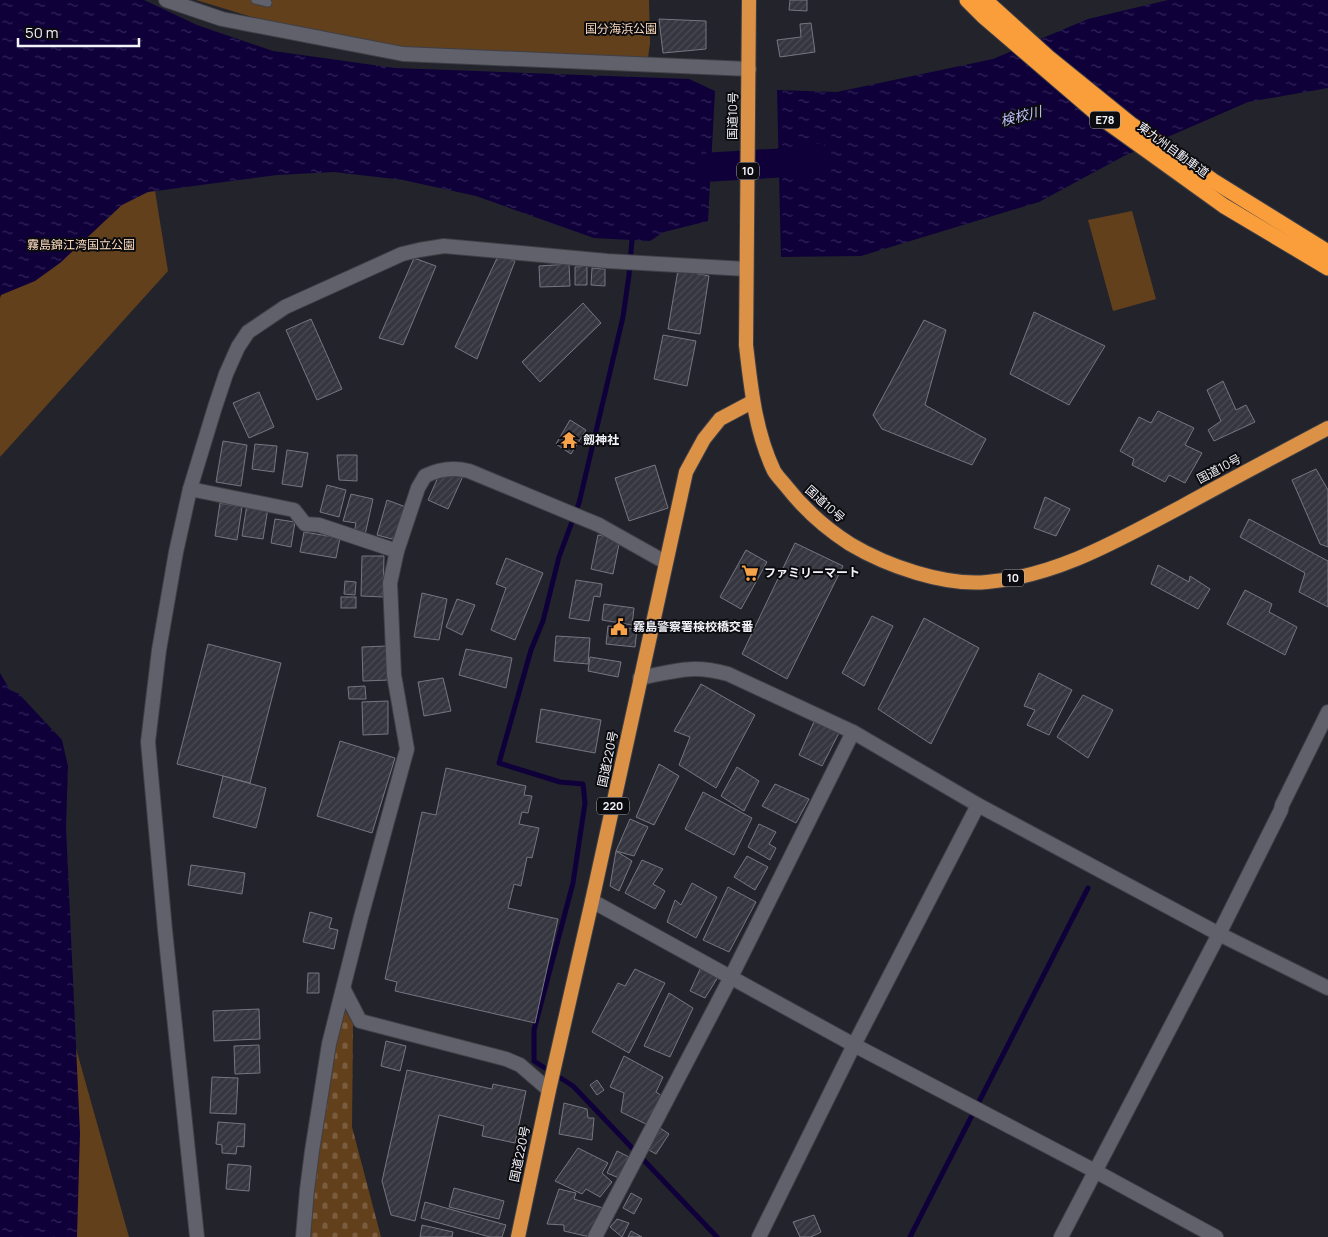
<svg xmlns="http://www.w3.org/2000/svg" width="1328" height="1237" font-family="Manrope,'Noto Sans JP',sans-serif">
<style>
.cemetery{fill:url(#cemetery-stones)}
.park{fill:#63401c}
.water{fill:url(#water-ripples)}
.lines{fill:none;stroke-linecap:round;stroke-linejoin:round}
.stream{stroke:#0f003a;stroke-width:5}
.river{stroke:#0f003a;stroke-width:29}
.building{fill:url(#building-hatch);stroke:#767681}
.service-casing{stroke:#3f3f46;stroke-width:9}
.minor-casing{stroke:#3f3f46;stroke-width:16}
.trunk-casing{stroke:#3f3f46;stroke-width:16}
.motorway-casing{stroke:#3f3f46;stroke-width:17}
.service{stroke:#61616c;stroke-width:7}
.minor{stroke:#61616c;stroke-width:14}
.trunk{stroke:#dc9246;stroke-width:14}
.motorway{stroke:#fa9e3c;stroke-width:15}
.labels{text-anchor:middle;stroke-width:4;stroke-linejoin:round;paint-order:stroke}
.shield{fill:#0c0c10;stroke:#adadb3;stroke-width:1}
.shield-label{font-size:11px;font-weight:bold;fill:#f2f2f9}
.park-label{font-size:12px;fill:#fcdabd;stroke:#0c0c10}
.street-label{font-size:12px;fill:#f2f2f9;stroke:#0c0c10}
.poi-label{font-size:12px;font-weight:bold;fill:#f2f2f9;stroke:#0c0c10;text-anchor:start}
.water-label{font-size:14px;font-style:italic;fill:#c0c2fc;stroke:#0c0c10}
</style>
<defs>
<pattern id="cemetery-stones" width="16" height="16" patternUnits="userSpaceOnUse" patternTransform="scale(1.25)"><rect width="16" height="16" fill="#63401c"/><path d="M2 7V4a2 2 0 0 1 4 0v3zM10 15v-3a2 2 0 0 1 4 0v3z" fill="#7a5c3e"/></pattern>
<pattern id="water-ripples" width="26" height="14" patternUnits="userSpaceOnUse" patternTransform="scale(1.25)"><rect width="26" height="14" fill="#0f003a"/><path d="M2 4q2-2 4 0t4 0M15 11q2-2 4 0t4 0" fill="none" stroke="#322657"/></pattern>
<pattern id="building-hatch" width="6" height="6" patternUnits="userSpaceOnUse" patternTransform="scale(1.25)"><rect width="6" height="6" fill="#363640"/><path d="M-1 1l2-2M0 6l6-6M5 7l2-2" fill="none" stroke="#4a4a53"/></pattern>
</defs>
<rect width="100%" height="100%" fill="#22232b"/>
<path class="cemetery" d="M344,1009L353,1023L352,1127L381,1237H311L312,1188L336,1033Z"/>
<g class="park">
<path d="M0,0H124L168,271L0,457Z"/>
<path d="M196,0H649L650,43L648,58L406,50L268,22Z"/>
<path d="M1132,211L1156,299L1113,311L1088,220Z"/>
<path d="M0,778L129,1237H0Z"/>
</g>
<g class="water">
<path d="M0,0H144L197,25L273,51L395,68L689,79L715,91L708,221L664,232L650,241L594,238L476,196L403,180L334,172L277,175L148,192L122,205L60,263L35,281L1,295L0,298Z"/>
<path d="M1168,0H1328V88L1248,102L1124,156L1039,202L861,256L781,257L777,90L837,92L993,59L1088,19Z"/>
<path d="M0,673L10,690L19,694L62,740L68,766L66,827L80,1133L77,1237H0Z"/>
</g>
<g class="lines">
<g class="stream">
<path d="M632,240L629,275L623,317L579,503L559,557L543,621L531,650L499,763L560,782L583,784L585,803L573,883L534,1030V1061L573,1086L717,1237"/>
<path d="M910,1237L1088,888"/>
</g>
<path class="river" d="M711,167L779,163L817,158"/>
</g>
<g class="building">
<path d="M790,0H807V11L789,10Z"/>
<path d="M659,19L706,21V49L663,53Z"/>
<path d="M811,23L815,52L780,57L777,40L801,37L800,24Z"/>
<path d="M498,256L515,261L477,359L455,347Z"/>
<path d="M414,258L436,266L403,345L379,338Z"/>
<path d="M569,264L570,286L540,287L539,266Z"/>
<path d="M587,266V285H575V267Z"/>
<path d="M592,268L605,269V286L591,285Z"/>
<path d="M678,270L709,276L700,334L668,329Z"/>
<path d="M583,303L601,323L540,382L522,362Z"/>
<path d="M1034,312L1105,346L1069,405L1010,374Z"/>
<path d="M311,319L342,389L317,400L286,330Z"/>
<path d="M924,320L946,330L925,405L986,439L972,465L882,429L873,415Z"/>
<path d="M663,335L696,341L687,386L654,379Z"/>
<path d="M1223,381L1236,410L1246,405L1255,422L1214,441L1208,430L1221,421L1207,390Z"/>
<path d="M259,392L274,427L249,438L233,403Z"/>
<path d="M1158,411L1194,428L1185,445L1202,453L1185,483L1169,475L1165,482L1132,465L1134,459L1120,451L1139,417L1151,423Z"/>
<path d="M570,420L586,430L571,454L556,444Z"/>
<path d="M223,441L247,445L241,486L216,482Z"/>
<path d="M255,444L277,446L274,472L252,469Z"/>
<path d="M287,450L308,453L302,487L282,484Z"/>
<path d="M337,455H357V481L339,480Z"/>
<path d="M655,465L668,508L629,521L615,478Z"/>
<path d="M443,466L464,474L448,509L428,500Z"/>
<path d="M1316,469L1328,490V547L1320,544L1292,480Z"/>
<path d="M327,485L346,490L339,517L320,512Z"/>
<path d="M351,494L373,499L365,535L354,533L356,523L343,521Z"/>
<path d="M1045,497L1070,509L1056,536L1034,528Z"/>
<path d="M387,500L406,507L396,540L377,535Z"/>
<path d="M220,503L242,507L237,540L215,536Z"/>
<path d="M247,504L268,508L263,539L242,536Z"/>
<path d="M275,519L295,522L291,547L271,543Z"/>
<path d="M1249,519L1328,561V607L1299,592L1305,573L1240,537Z"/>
<path d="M304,532L340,538L336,558L300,552Z"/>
<path d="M598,535L620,539L613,574L591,569Z"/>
<path d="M795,543L843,566L787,679L742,654Z"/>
<path d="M746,550L767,562L741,609L720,597Z"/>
<path d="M362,556H384L383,597L361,596Z"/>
<path d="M506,558L543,573L515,640L491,630L506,588L496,584Z"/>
<path d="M1158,565L1189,582L1190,576L1210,589L1198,609L1151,584Z"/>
<path d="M576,580L602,584L600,597L594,596L589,621L569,618Z"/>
<path d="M345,581L356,582L355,595L344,594Z"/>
<path d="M1245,590L1272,604L1269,612L1297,627L1285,655L1227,624Z"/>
<path d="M422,593L447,599L439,640L414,637Z"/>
<rect x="341" y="597" width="15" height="11"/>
<path d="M457,599L475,605L462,635L446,627Z"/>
<path d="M604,604L634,608L632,625L602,620Z"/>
<path d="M872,616L893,626L864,686L842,673Z"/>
<path d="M924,618L979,648L931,744L878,709Z"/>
<path d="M608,626L637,629L635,647L606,644Z"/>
<path d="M556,636L590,638L588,664L554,661Z"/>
<path d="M208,644L281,663L250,783L177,764Z"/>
<path d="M388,646L389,680L363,681L362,647Z"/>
<path d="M466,649L512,658L506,688L459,675Z"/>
<path d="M590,657L621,662L618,677L588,671Z"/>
<path d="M1039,673L1072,690L1049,735L1027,725L1035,710L1024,706Z"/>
<path d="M443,678L451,711L424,716L418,682Z"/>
<path d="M701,684L755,715L716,788L679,765L690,737L674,731Z"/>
<path d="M365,686L366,699H349L348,687Z"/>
<path d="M1083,695L1113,710L1088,758L1057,737Z"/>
<path d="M388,701V734L363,735L362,702Z"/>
<path d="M541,709L601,720L595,753L536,742Z"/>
<path d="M817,715L840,731L822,766L799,755Z"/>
<path d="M340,741L395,758L372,833L317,816Z"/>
<path d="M659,764L679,776L654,825L636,817Z"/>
<path d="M737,767L759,781L744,811L721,796Z"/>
<path d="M446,768L526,786L524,795L532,796L528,813L522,812L519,824L539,828L532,858L527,857L521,886L514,884L508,908L558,919L535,1023L395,991L397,982L385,979L422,812L436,815Z"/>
<path d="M223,776L266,788L256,828L213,817Z"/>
<path d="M775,784L809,799L796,823L762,806Z"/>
<path d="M703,792L752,818L734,855L685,829Z"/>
<path d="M630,819L648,827L634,856L616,851Z"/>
<path d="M759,824L776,832L769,844L776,848L770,860L748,847Z"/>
<path d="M616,851L632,861L619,891L610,886Z"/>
<path d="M747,856L768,867L755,890L734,877Z"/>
<path d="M642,860L663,869L653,884L665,891L655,909L625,893Z"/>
<path d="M191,865L245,873L242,894L188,885Z"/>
<path d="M692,883L717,897L696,938L667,922L675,900L681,905Z"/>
<path d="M728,887L756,902L729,952L703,940Z"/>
<path d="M310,912L332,918L329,928L338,930L334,949L303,942Z"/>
<path d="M701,967L718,977L705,998L690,991Z"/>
<path d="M635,969L665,983L629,1053L592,1032L618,983L625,986Z"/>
<path d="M308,973H319V993H307Z"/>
<path d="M669,993L693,1008L670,1057L644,1046Z"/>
<path d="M259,1009L260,1039L214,1041L213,1011Z"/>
<path d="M386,1041L406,1046L400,1071L381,1066Z"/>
<path d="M259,1045L260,1073L235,1074L234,1046Z"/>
<path d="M624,1056L663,1077L656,1092L662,1096L648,1125L621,1112L624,1093L610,1087Z"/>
<path d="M407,1070L492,1089L493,1084L526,1091L515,1143L482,1136L484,1126L439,1115L415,1221L391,1215L382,1181Z"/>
<path d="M212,1077L238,1078L236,1114L210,1113Z"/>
<path d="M597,1080L604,1090L597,1095L590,1085Z"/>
<path d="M564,1103L587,1109L588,1118H594L592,1140L559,1134Z"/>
<path d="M218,1122L245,1124L244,1147L237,1146L236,1154L222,1153V1145L216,1144Z"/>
<path d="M660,1128L669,1134L656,1154L647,1149Z"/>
<path d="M578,1148L608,1163L602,1173L612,1182L600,1197L586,1189L582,1194L555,1181Z"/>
<path d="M617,1151L629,1157L619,1178L607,1173Z"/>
<path d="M228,1164L251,1166L249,1191L226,1189Z"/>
<path d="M454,1188L504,1201L499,1219L449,1207Z"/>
<path d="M559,1189L576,1193L574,1199L603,1208L590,1237L564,1231V1225L547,1224Z"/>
<path d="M631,1193L642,1199L634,1214L623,1208Z"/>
<path d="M425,1202L506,1225L502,1237H490L421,1218Z"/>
<path d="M814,1215L821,1232L811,1237H800L793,1222Z"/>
<path d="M617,1219L629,1223L622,1237L610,1227Z"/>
<path d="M422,1225L453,1232L452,1237H420Z"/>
<path d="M631,1231L642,1237H628Z"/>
</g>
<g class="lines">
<g class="service-casing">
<path id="service" d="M255,0L268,3"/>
</g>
<g class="minor-casing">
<g id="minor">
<path d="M166,0L222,19L403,54L749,69"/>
<path d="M190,489L294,510L305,524L319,525L397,551"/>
<path d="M640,678C675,671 692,664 728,674L853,732L978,805L1219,934L1328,988"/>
<path d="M592,901L854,1045L1095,1171L1216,1237"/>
<path d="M344,990L360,1021L506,1059L520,1065L549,1090"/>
<path d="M197,1237L165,930L148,742L159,650L176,552L190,489L215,407L226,374L238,347L248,332L285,307L402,254L419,250L444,246L607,261L746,269"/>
<path d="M303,1237L307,1190L312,1151L329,1044L361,917L407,749L394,675L390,583L397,551L418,488L425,476C439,469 453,467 469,471L599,525L665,562"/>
<path d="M595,1237L731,977L853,732"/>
<path d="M759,1237L854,1045L978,805"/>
<path d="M1061,1237L1219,934L1281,810L1282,805L1328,712"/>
</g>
</g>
<g class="trunk-casing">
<g id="trunk">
<path d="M749,0L746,345C751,388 755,431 774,471C777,476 782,481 786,486C804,509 825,528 850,544C887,566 944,586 987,582C1058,576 1120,539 1181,507C1230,480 1279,454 1328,428"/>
<path d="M518,1237L549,1090L592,901L686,472L704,439L720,419L752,402"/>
</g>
</g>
<g class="motorway-casing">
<g id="motorway">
<path d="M967,0L983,16L1103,119L1224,206L1328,268"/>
<path d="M985,0L1048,57L1132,125L1212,180L1328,252"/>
</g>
</g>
<use href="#service" class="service"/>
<use href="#minor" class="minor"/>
<use href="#trunk" class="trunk"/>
<use href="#motorway" class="motorway"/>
</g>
<defs>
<g id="temple-bare" transform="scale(1.35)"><path d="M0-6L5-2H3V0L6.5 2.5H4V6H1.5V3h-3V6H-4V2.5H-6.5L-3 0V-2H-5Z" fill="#f7a149" stroke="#0c0c10" stroke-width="2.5" paint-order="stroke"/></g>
<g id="supermarket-bare" transform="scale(1.35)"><path d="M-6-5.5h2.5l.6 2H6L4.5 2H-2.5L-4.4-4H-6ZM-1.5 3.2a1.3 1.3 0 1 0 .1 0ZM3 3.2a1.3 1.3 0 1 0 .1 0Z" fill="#f7a149" stroke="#0c0c10" stroke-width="2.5" paint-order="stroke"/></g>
<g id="civic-bare" transform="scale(1.35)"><path d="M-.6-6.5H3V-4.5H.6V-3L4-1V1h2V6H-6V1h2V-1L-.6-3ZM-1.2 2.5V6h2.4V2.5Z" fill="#f7a149" stroke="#0c0c10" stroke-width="2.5" paint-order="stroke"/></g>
</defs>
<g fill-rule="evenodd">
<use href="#temple-bare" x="569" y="440"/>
<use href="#supermarket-bare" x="750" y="573"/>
<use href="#civic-bare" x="619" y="627"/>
</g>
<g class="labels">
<g class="shield">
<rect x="1090" y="111.5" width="30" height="17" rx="4"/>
<rect x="737" y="162.5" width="22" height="17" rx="4"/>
<rect x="1002" y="569.5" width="22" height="17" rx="4"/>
<rect x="597" y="797.5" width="32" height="17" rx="4"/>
</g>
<g class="shield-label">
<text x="1105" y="124">E78</text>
<text x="748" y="175">10</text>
<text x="1013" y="582">10</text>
<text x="613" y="810">220</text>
</g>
<g class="park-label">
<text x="621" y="33">国分海浜公園</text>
<text x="81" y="249">霧島錦江湾国立公園</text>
</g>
<g class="street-label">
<text transform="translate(733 116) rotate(-89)" y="4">国道10号</text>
<text transform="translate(1173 150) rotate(36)" y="4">東九州自動車道</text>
<text transform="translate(1219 469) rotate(-28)" y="4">国道10号</text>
<text transform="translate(825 504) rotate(42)" y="4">国道10号</text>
<text transform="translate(608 759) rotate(-78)" y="4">国道220号</text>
<text transform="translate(520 1154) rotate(-78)" y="4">国道220号</text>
</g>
<g class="poi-label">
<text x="583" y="444">劔神社</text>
<text x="764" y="577">ファミリーマート</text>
<text x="633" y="631">霧島警察署検校橋交番</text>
</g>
<g class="water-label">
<text transform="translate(1021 116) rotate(-14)" y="5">検校川</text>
</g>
</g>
<path d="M18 38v8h121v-8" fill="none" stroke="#f2f2f9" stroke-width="2.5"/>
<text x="25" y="38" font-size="15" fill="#f2f2f9" stroke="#0c0c10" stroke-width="4" paint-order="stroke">50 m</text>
</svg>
